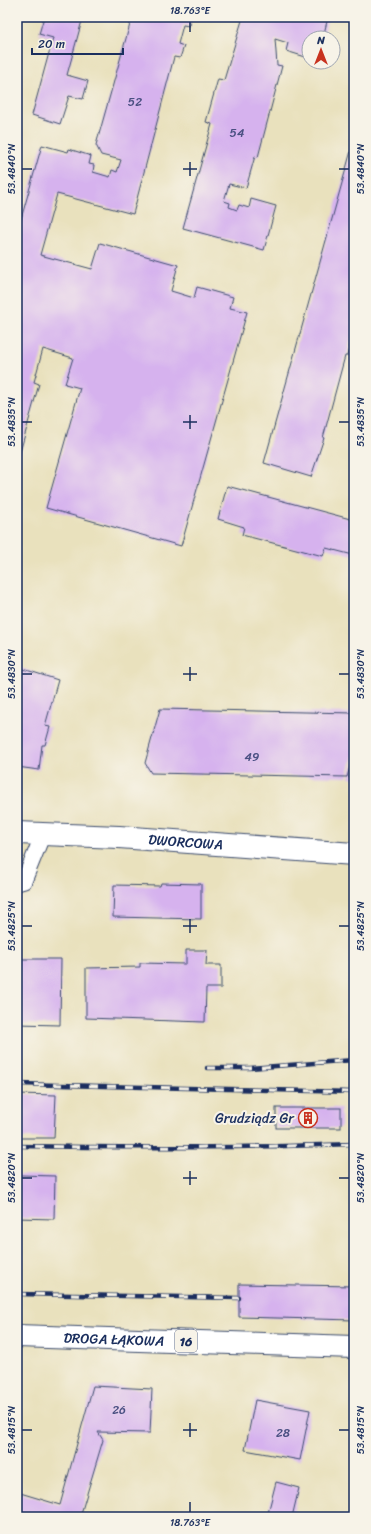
<svg xmlns="http://www.w3.org/2000/svg" width="371" height="1534" font-family="Sriracha,sans-serif">
<style>
.building{fill:#d6b2ee}
.lines{fill:none;stroke-linecap:round;stroke-linejoin:round}
.service-casing{stroke:#3a4a6c;stroke-width:17}
.minor-casing{stroke:#3a4a6c;stroke-width:24}
.primary-casing{stroke:#3a4a6c;stroke-width:24}
.service{stroke:#fff;stroke-width:15}
.minor{stroke:#fff;stroke-width:22}
.primary{stroke:#fff;stroke-width:22}
.rail-casing{stroke:#1b2f5e;stroke-width:4.5}
.rail{stroke:#f7f3e8;stroke-width:3;stroke-dasharray:9;stroke-linecap:butt}
.ticks{fill:none;stroke:#1b2f5e;stroke-width:1.5}
.labels{text-anchor:middle;stroke-width:4;stroke-linejoin:round;paint-order:stroke}
.number-label{font-size:12px;fill:#4a5082}
.shield{fill:#f7f3e8;stroke:#5d6a87;stroke-width:1}
.shield-label{font-size:13px;font-weight:bold;fill:#1b2f5e}
.street-label{font-size:14px;fill:#1b2f5e;stroke:#f7f3e8}
.poi-label{font-size:14px;fill:#1b2f5e;stroke:#f7f3e8;text-anchor:end}
.neatline{fill:none;stroke:#1b2f5e;stroke-width:1.5}
.ticks-label{font-size:10px;text-anchor:middle;fill:#1b2f5e}
</style>
<rect width="100%" height="100%" fill="#f7f3e8"/>
<filter id="ink" filterUnits="userSpaceOnUse"><feTurbulence type="fractalNoise" baseFrequency=".025" numOctaves="2"/><feDisplacementMap in="SourceGraphic" scale="8" xChannelSelector="R" yChannelSelector="G"/><feConvolveMatrix kernelMatrix="1 2 1 2 8 2 1 2 1" color-interpolation-filters="sRGB"/></filter>
<filter id="wash" filterUnits="userSpaceOnUse"><feTurbulence type="fractalNoise" baseFrequency=".012" numOctaves="4" result="noise"/><feDisplacementMap in="SourceGraphic" scale="16" xChannelSelector="R" yChannelSelector="G"/><feGaussianBlur stdDeviation="0.9" result="paint"/><feColorMatrix in="noise" values="0 0 0 0 0 0 0 0 0 0 0 0 0 0 0 0 0 1.4 0 .05"/><feComposite in="paint" operator="in"/></filter>
<g filter="url(#wash)">
<rect width="100%" height="100%" fill="#e9e1bd"/>
<g id="blocks">
<g class="building">
<path d="M44,17H83L67,75L88,81L83,99L69,96L60,124L32,115L53,38L39,34Z"/>
<path d="M132,17H191L189,26L183,25L178,44L184,46L180,58L174,57L133,214L57,194L40,255L92,269L100,243L178,265L171,291L194,298L197,287L233,297L230,308L247,312L181,546L46,508L80,388L65,384L73,358L43,349L34,382L39,384L17,463V233L42,145L68,152L69,149L91,156L89,164L94,165L93,172L110,177L112,170L117,172L121,160L101,155L96,145Z"/>
<path d="M243,17H328L323,38H309V58L286,51L288,43L275,39L277,65L282,66L258,157L255,156L246,188L229,184L224,201L230,203L229,207L237,210L239,205L249,208L251,199L276,206L264,250L183,228L212,124L206,122L218,79L224,80Z"/>
<path d="M354,140V325L347,356H345L323,438H324L311,477L264,463Z"/>
<path d="M227,486L354,520L353,555L326,548L323,556L242,535L244,527L218,519Z"/>
<path d="M17,667L58,680L45,726L50,727L45,745H42L39,770L17,767Z"/>
<path d="M160,709L354,713V753L347,777L151,773L145,763Z"/>
<path d="M354,760V778H349Z"/>
<path d="M161,883L201,884V919L113,917L114,885L160,886Z"/>
<path d="M186,950H207L206,965H221V988H206L205,1022L86,1018V968L140,967V963L186,964Z"/>
<path d="M17,959H61L60,1025L17,1024Z"/>
<path d="M17,1094L56,1095L54,1138H17Z"/>
<rect x="276" y="1108" width="65" height="20"/>
<path d="M17,1175L55,1176L54,1219L17,1218Z"/>
<path d="M239,1284L354,1286V1320L239,1317Z"/>
<path d="M93,1386L152,1389L150,1433L98,1432L103,1440L80,1517H17V1492L60,1505Z"/>
<path d="M255,1400L310,1410L300,1460L245,1450Z"/>
<path d="M276,1482L299,1488L292,1517H267Z"/>
</g>
</g>
</g>
<g filter="url(#ink)">
<use href="#blocks" fill-opacity="0" stroke="#3a4a6c" stroke-width="1"/>
<g class="lines">
<g class="service-casing">
<path id="service" d="M17,883L24,881L43,834"/>
</g>
<g class="minor-casing">
<g id="minor">
<path id="s1" d="M17,833L119,837L354,854"/>
</g>
</g>
<g class="primary-casing">
<g id="primary">
<path id="s2" d="M17,1336L354,1347"/>
</g>
</g>
<use href="#service" class="service"/>
<use href="#minor" class="minor"/>
<use href="#primary" class="primary"/>
<g class="rail-casing">
<g id="rail">
<path d="M207,1068H250L354,1060"/>
<path d="M17,1084L354,1092"/>
<path d="M17,1146C130,1148 241,1148 354,1144"/>
<path d="M17,1294L239,1298"/>
</g>
</g>
<use href="#rail" class="rail"/>
</g>
</g>
<path class="ticks" d="M190,22V32M190,162V176M22,169H32M183,169H197M339,169H349M190,415V429M22,422H32M183,422H197M339,422H349M190,667V681M22,674H32M183,674H197M339,674H349M190,919V933M22,926H32M183,926H197M339,926H349M190,1171V1185M22,1178H32M183,1178H197M339,1178H349M190,1423V1437M22,1430H32M183,1430H197M339,1430H349M190,1502V1512"/>
<defs>
<g id="building-ring" transform="scale(1)"><circle r="9.5" fill="#f7f3e8" stroke="#c8321e" stroke-width="1.5"/><path d="M-4-6H4V6H1V3H-1V6H-4ZM-2.5-4.3h1.7v1.8h-1.7ZM.8-4.3h1.7v1.8H.8ZM-2.5-1h1.7V.8h-1.7ZM.8-1h1.7V.8H.8Z" fill="#c8321e"/></g>
</defs>
<g fill-rule="evenodd">
<use href="#building-ring" x="308" y="1118"/>
</g>
<g class="labels">
<g class="number-label">
<text x="135" y="106">52</text>
<text x="237" y="137">54</text>
<text x="252" y="761">49</text>
<text x="119" y="1414">26</text>
<text x="283" y="1437">28</text>
</g>
<rect class="shield" x="175" y="1330" width="22" height="22" rx="3"/>
<g class="shield-label">
<text x="186" y="1346">16</text>
</g>
<g class="street-label">
<text dy="5" stroke="none"><textPath href="#s1" startOffset="169">DWORCOWA</textPath></text>
<text dy="5" stroke="none"><textPath href="#s2" startOffset="97">DROGA ŁĄKOWA</textPath></text>
</g>
<g class="poi-label">
<text x="294" y="1123">Grudziądz Gr</text>
</g>
</g>
<rect width="371" height="1534" fill="none" stroke="#f7f3e8" stroke-width="44"/>
<g transform="translate(321 50)"><circle r="19" fill="#f7f3e8" stroke="#9fa5b1"/>
<path d="M0-3L7 15L0 10L-7 15Z" fill="#c8321e"/>
<text y="-6" font-size="11" font-weight="bold" text-anchor="middle" fill="#1b2f5e">N</text>
</g>
<path d="M32 48v6h91v-6" fill="none" stroke="#1b2f5e" stroke-width="2"/>
<text x="38" y="48" font-size="12" fill="#1b2f5e" stroke="#f7f3e8" stroke-width="3" paint-order="stroke">20 m</text>
<rect x="22" y="22" width="327" height="1490" class="neatline"/>
<g class="ticks-label">
<text x="190" y="14">18.763°E</text>
<text transform="translate(11 169) rotate(-90)" y="4">53.4840°N</text>
<text transform="translate(360 169) rotate(-90)" y="4">53.4840°N</text>
<text transform="translate(11 422) rotate(-90)" y="4">53.4835°N</text>
<text transform="translate(360 422) rotate(-90)" y="4">53.4835°N</text>
<text transform="translate(11 674) rotate(-90)" y="4">53.4830°N</text>
<text transform="translate(360 674) rotate(-90)" y="4">53.4830°N</text>
<text transform="translate(11 926) rotate(-90)" y="4">53.4825°N</text>
<text transform="translate(360 926) rotate(-90)" y="4">53.4825°N</text>
<text transform="translate(11 1178) rotate(-90)" y="4">53.4820°N</text>
<text transform="translate(360 1178) rotate(-90)" y="4">53.4820°N</text>
<text transform="translate(11 1430) rotate(-90)" y="4">53.4815°N</text>
<text transform="translate(360 1430) rotate(-90)" y="4">53.4815°N</text>
<text x="190" y="1526">18.763°E</text>
</g>
</svg>
